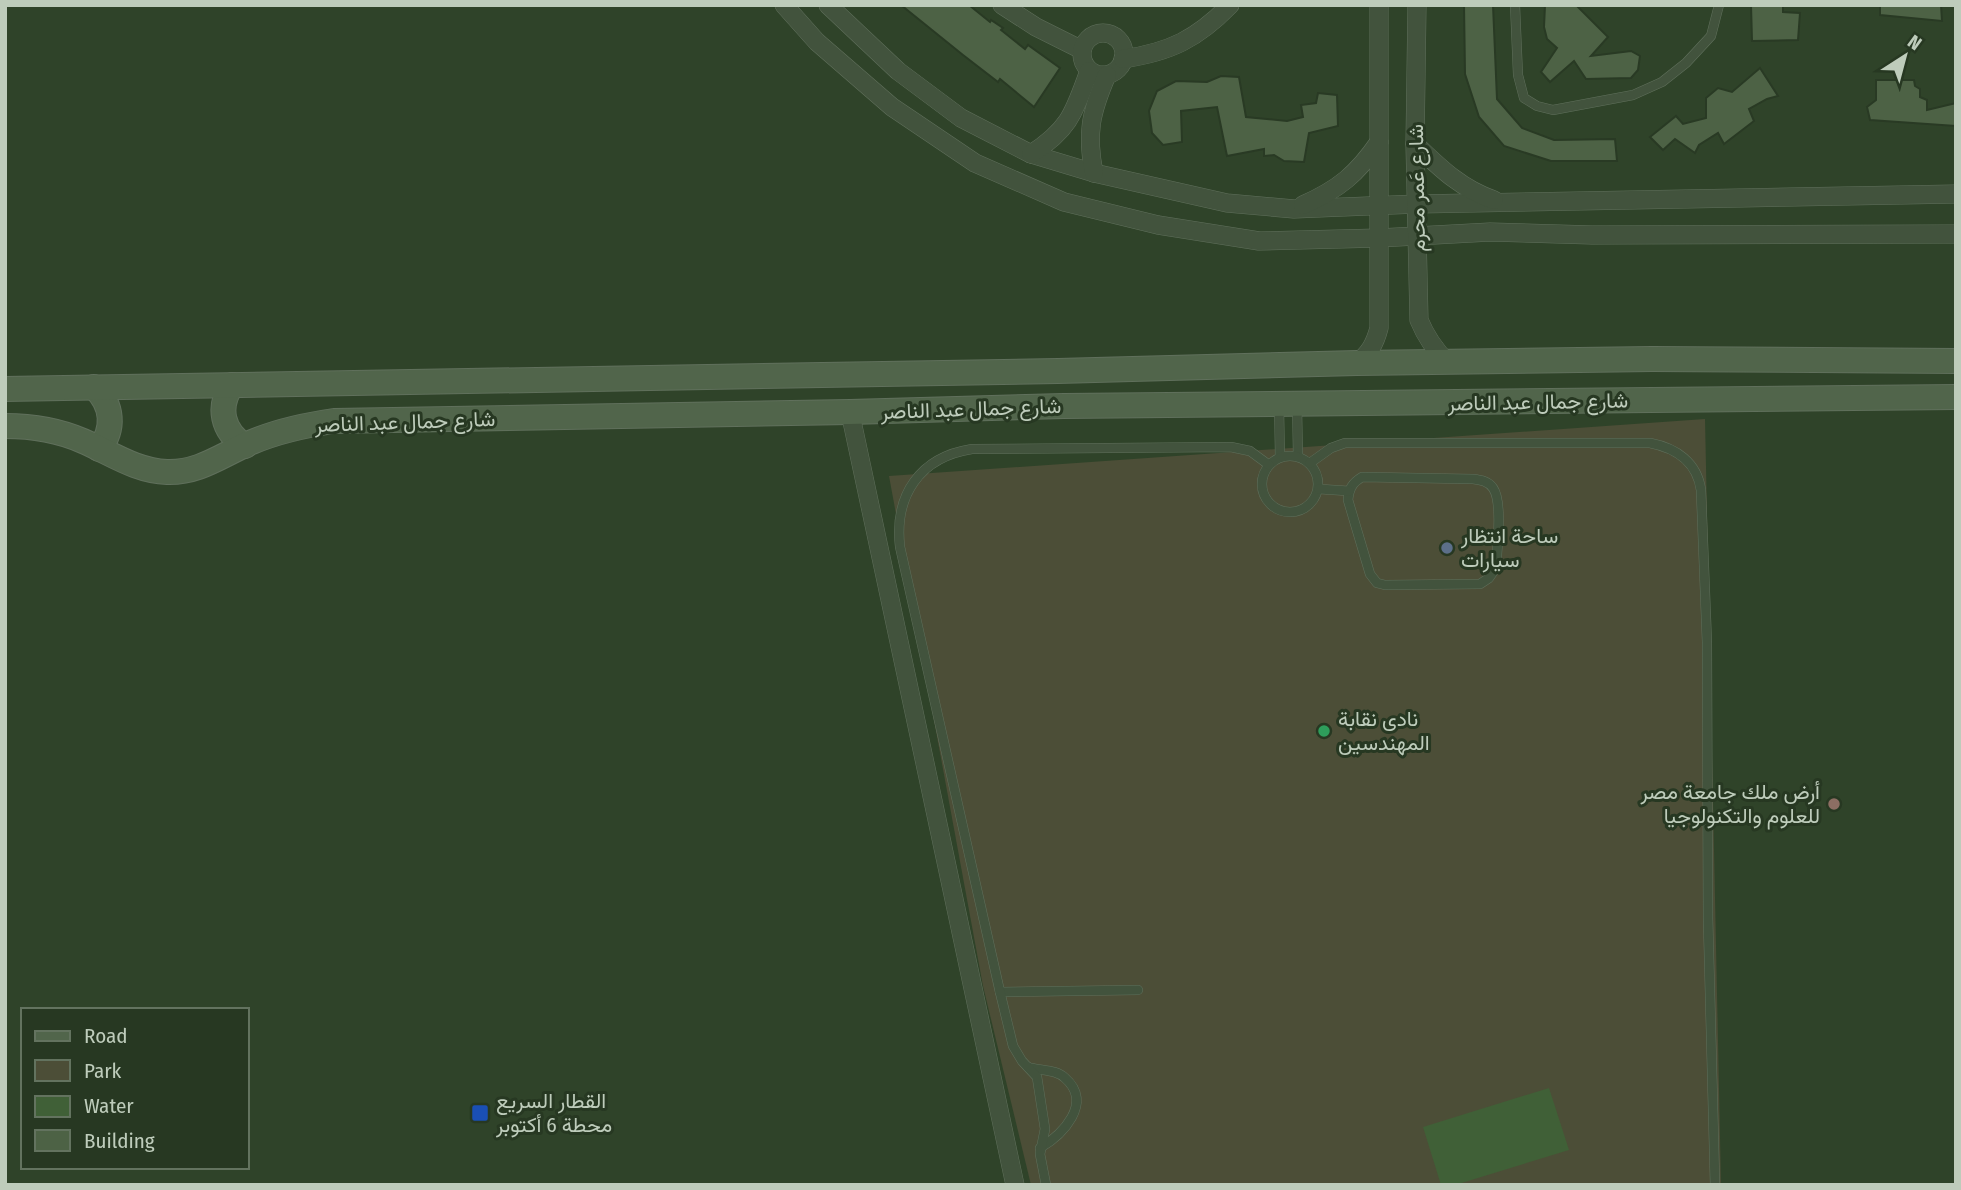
<svg xmlns="http://www.w3.org/2000/svg" width="1961" height="1190" font-family="'Fira Sans Condensed',Vazirmatn,sans-serif">
<style>
.green{fill:#4c4e37}
.water{fill:#406037}
.building{fill:#4d6245;stroke:#293a24;stroke-width:2}
.lines{fill:none;stroke-linecap:round;stroke-linejoin:round}
.service-casing{stroke:#60705c;stroke-width:10}
.minor-casing{stroke:#60705c;stroke-width:19}
.secondary-casing{stroke:#60705c;stroke-width:26}
.service{stroke:#42533d;stroke-width:9}
.minor{stroke:#42533d;stroke-width:18}
.secondary{stroke:#51654b;stroke-width:24}
.service-dot{fill:#5c6f8a;stroke:#273822;stroke-width:2.5}
.leisure-dot{fill:#2e9e5b;stroke:#273822;stroke-width:2.5}
.education-dot{fill:#8d6e63;stroke:#273822;stroke-width:2.5}
.transit-dot{fill:#1a4fb4;stroke:#273822;stroke-width:2.5}
.labels{text-anchor:middle;stroke-width:6;stroke-linejoin:round;paint-order:stroke}
.street-label{font-size:21px;fill:#beccbb;stroke:#273822}
.poi-label{font-size:21px;fill:#beccbb;stroke:#273822;text-anchor:start}
</style>
<rect width="100%" height="100%" fill="#2f4329"/>
<path class="green" d="M1705,419L1721,1185H1031L983,986L889,476Z"/>
<path class="water" d="M1549,1088L1569,1150L1455,1185H1441L1423,1127Z"/>
<g class="building">
<path d="M901,5H969L990,22L991,20L1003,28L1001,30L1025,49L1028,45L1060,68L1034,107L1000,79L998,82L963,55Z"/>
<path d="M1464,5H1493L1497,99L1522,128L1554,140L1615,139L1617,161H1551L1504,146L1479,117L1465,74Z"/>
<path d="M1545,5H1576L1608,37L1591,56L1631,51L1640,56L1638,70L1631,78L1586,79L1574,61L1550,82L1541,72L1557,48L1547,39L1544,27Z"/>
<path d="M1751,5H1783V12L1800,13L1798,40L1752,41Z"/>
<path d="M1880,5H1941L1942,21L1880,15Z"/>
<path d="M1760,68L1778,96L1767,99L1749,109L1754,121L1724,144L1718,133L1699,145L1695,153L1675,139L1663,150L1650,137L1676,116L1683,124L1706,118V98L1718,88L1732,92Z"/>
<path d="M1221,76L1239,77L1246,117L1287,121L1303,117L1301,105L1316,103L1318,93L1337,95L1338,126L1309,133L1304,162L1284,161L1274,155L1264,156V149L1227,156L1217,107L1181,111L1182,142L1163,145L1152,133L1149,111L1157,91L1176,81L1207,82Z"/>
<path d="M1876,80H1914L1915,86L1920,89V97L1927,100V110L1956,103V126L1870,120L1867,107L1876,100Z"/>
</g>
<g class="lines">
<g class="service-casing">
<g id="service">
<path d="M1515,5L1518,75L1524,98L1537,106L1553,110L1633,95L1662,82L1686,63L1711,36L1719,5"/>
<path d="M1297,405L1298,456"/>
<path d="M1279,406L1280,457"/>
<circle cx="1290" cy="484" r="28"/>
<path d="M1310,463L1331,448L1345,443H1650C1676,448 1697,462 1701,490L1707,642L1708,918L1715,1185"/>
<path d="M1362,477L1473,479C1481,480 1488,481 1493,488C1503,502 1497,550 1496,568L1489,578L1480,584L1385,585L1377,583L1370,574L1348,500C1349,489 1352,483 1362,477Z"/>
<path d="M1319,489L1349,491"/>
<path d="M1000,992L1138,990"/>
<path d="M1028,1067C1040,1071 1056,1069 1065,1078C1094,1103 1062,1135 1040,1148"/>
<path d="M1046,1185L1040,1154L1045,1129L1037,1077L1022,1061L1013,1046L1000,992L900,547C894,495 920,457 972,449L1231,447L1250,451L1269,465"/>
</g>
</g>
<g class="minor-casing">
<g id="minor">
<path d="M784,5L817,42L892,107L975,163L1064,202L1158,225L1259,241L1379,238L1490,232L1592,235L1956,234"/>
<path d="M828,5L898,71L961,118L1031,154L1094,173L1227,203L1294,209L1417,204L1956,194"/>
<path d="M1002,5L1036,27L1082,50"/>
<path d="M1417,5L1415,144L1419,320C1426,337 1434,349 1447,362"/>
<circle cx="1103" cy="54" r="21"/>
<path d="M1123,59C1170,52 1197,39 1230,5"/>
<path d="M1415,144C1439,167 1461,189 1494,200"/>
<path d="M1031,154C1070,129 1074,112 1089,71"/>
<path d="M1094,173C1086,133 1091,112 1107,75"/>
<path d="M1303,205C1339,189 1357,174 1379,142"/>
<path d="M1357,363C1370,353 1375,343 1379,328V5"/>
<path d="M850,412L1015,1185"/>
</g>
</g>
<g class="secondary-casing">
<g id="secondary">
<path d="M232,385C217,407 222,431 245,446"/>
<path d="M94,387C113,405 115,429 99,449"/>
<path d="M5,389L1058,371L1357,363L1652,359L1956,361"/>
<path d="M5,426C33,426 58,430 83,441C111,453 136,471 167,472C200,473 223,454 252,442C278,431 306,425 334,421L850,412L1064,406L1956,397"/>
</g>
</g>
<use href="#service" class="service"/>
<use href="#minor" class="minor"/>
<use href="#secondary" class="secondary"/>
</g>
<circle class="service-dot" cx="1447" cy="548" r="7"/>
<circle class="leisure-dot" cx="1324" cy="731" r="7"/>
<circle class="education-dot" cx="1834" cy="804" r="7"/>
<rect class="transit-dot" x="471" y="1104" width="18" height="18" rx="3.5"/>
<g class="labels">
<g class="street-label">
<text transform="translate(1417 188) rotate(-91)" y="7">شارع عَمر محرم</text>
<text transform="translate(1538 402) rotate(-1)" y="7">شارع جمال عبد الناصر</text>
<text transform="translate(971 409) rotate(-2)" y="7">شارع جمال عبد الناصر</text>
<text transform="translate(405 422) rotate(-2)" y="7">شارع جمال عبد الناصر</text>
</g>
<g class="poi-label">
<text x="1461" y="543">ساحة انتظار<tspan x="1461" dy="24">سيارات</tspan></text>
<text x="1338" y="726">نادى نقابة<tspan x="1338" dy="24">المهندسين</tspan></text>
<text x="1820" y="799" text-anchor="end">أرض ملك جامعة مصر<tspan x="1820" dy="24">للعلوم والتكنولوجيا</tspan></text>
<text x="496" y="1108">القطار السريع<tspan x="496" dy="24">محطة 6 أكتوبر</tspan></text>
</g>
</g>
<rect width="1961" height="1190" fill="none" stroke="#beccbb" stroke-width="14"/>
<rect x="21" y="1008" width="228" height="161" fill="#273822" stroke="#63735f" stroke-width="2"/>
<rect x="35" y="1031" width="35" height="10" fill="#51654b" stroke="#63735f" stroke-width="2"/>
<text x="84" y="1043" font-size="21" fill="#beccbb">Road</text>
<rect x="35" y="1060" width="35" height="21" fill="#4c4e37" stroke="#63735f" stroke-width="2"/>
<text x="84" y="1078" font-size="21" fill="#beccbb">Park</text>
<rect x="35" y="1096" width="35" height="21" fill="#406037" stroke="#63735f" stroke-width="2"/>
<text x="84" y="1113" font-size="21" fill="#beccbb">Water</text>
<rect x="35" y="1130" width="35" height="21" fill="#4d6245" stroke="#63735f" stroke-width="2"/>
<text x="84" y="1148" font-size="21" fill="#beccbb">Building</text>
<g transform="translate(1905 56) rotate(36)" stroke="#273822" stroke-width="5" paint-order="stroke">
<path d="M0-5L12 26L0 18L-12 26Z" fill="#beccbb"/>
<text y="-10" font-size="19" font-weight="bold" text-anchor="middle" fill="#beccbb">N</text>
</g>
</svg>
